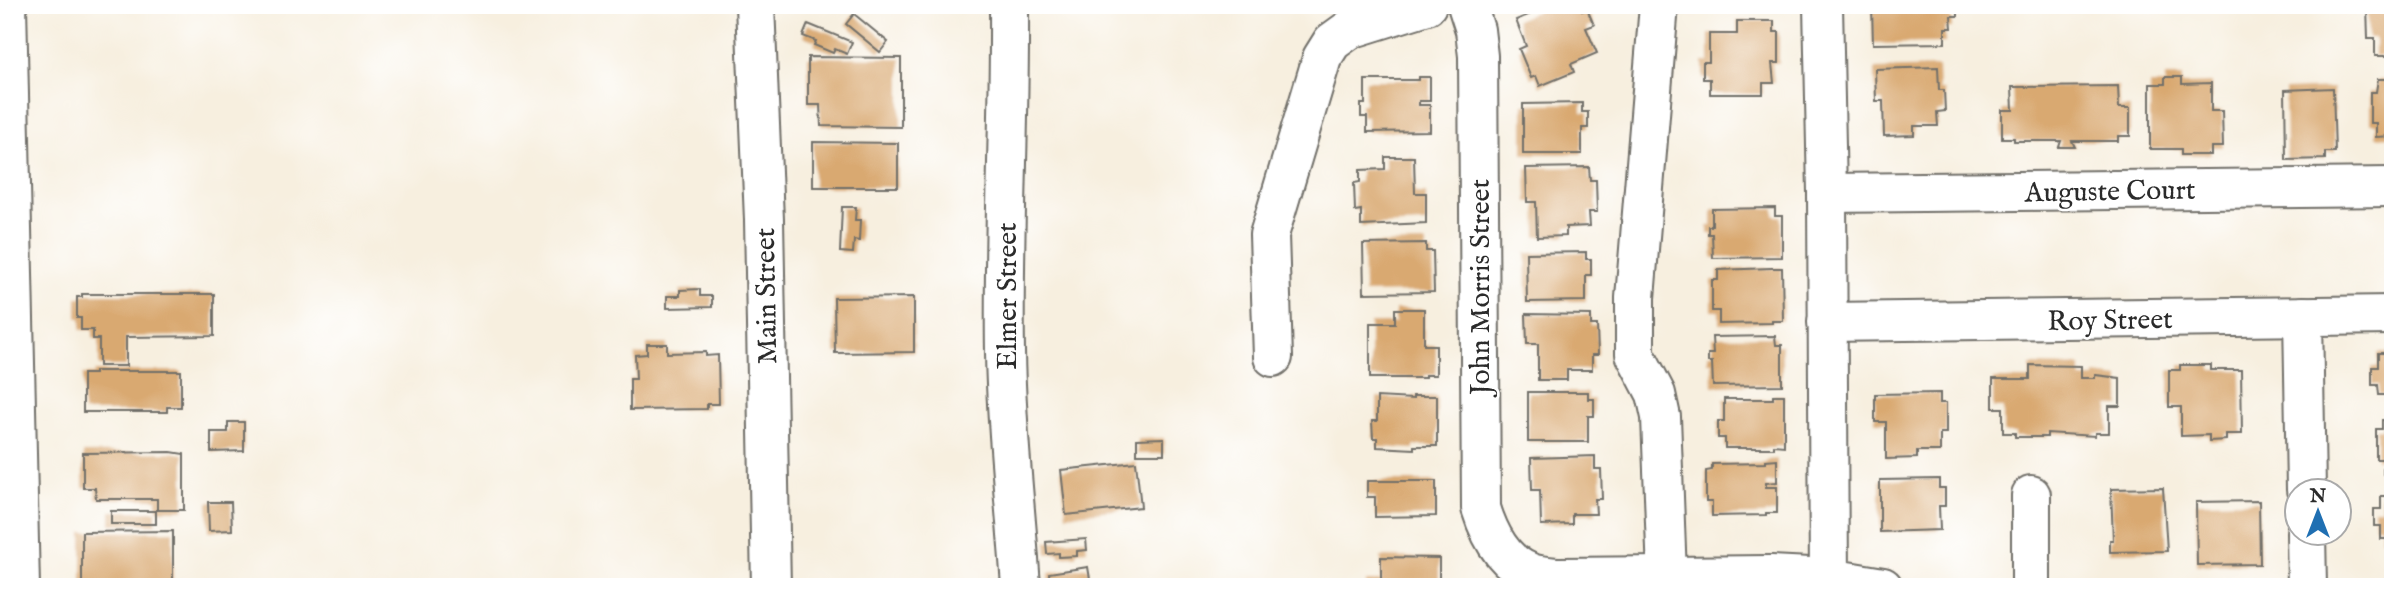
<svg xmlns="http://www.w3.org/2000/svg" width="2398" height="592" font-family="'IM FELL English',serif">
<style>
.building{fill:#d9a971}
.lines{fill:none;stroke-linecap:round;stroke-linejoin:round}
.street-casing{stroke:#72706a;stroke-width:42}
.secondary-casing{stroke:#72706a;stroke-width:42}
.street{stroke:#fff;stroke-width:38}
.secondary{stroke:#fff;stroke-width:38}
.labels{text-anchor:middle;stroke-width:5;stroke-linejoin:round;paint-order:stroke}
.street-label{font-size:28px;fill:#2b2b2b;stroke:#fff}
</style>
<rect width="100%" height="100%" fill="#fff"/>
<filter id="ink" filterUnits="userSpaceOnUse"><feTurbulence type="fractalNoise" baseFrequency=".0143" numOctaves="2"/><feDisplacementMap in="SourceGraphic" scale="14" xChannelSelector="R" yChannelSelector="G"/><feConvolveMatrix kernelMatrix="1 2 1 2 8 2 1 2 1" color-interpolation-filters="sRGB"/></filter>
<filter id="wash" filterUnits="userSpaceOnUse"><feTurbulence type="fractalNoise" baseFrequency=".00686" numOctaves="4" result="noise"/><feDisplacementMap in="SourceGraphic" scale="28" xChannelSelector="R" yChannelSelector="G"/><feGaussianBlur stdDeviation="1.57" result="paint"/><feColorMatrix in="noise" values="0 0 0 0 0 0 0 0 0 0 0 0 0 0 0 0 0 1.4 0 .05"/><feComposite in="paint" operator="in"/></filter>
<g filter="url(#wash)">
<rect width="100%" height="100%" fill="#f7efdf"/>
<g id="blocks">
<g class="building">
<path d="M1552,5H1579L1582,11L1587,9L1594,25L1586,28L1597,53L1571,64L1574,72L1540,86L1536,76L1531,78L1519,49L1526,46L1516,20Z"/>
<path d="M1872,5H1958V16H1951L1952,28H1945V43L1873,44Z"/>
<path d="M2374,5H2393V56H2375V38H2368L2367,7H2374Z"/>
<path d="M854,14L888,42L880,52L846,24Z"/>
<path d="M1737,21H1774V32H1779V63H1772L1774,83H1763V94H1710V79H1703V62H1709V34H1737Z"/>
<path d="M808,24L852,42L847,54L835,49L833,53L814,45L816,41L803,36Z"/>
<path d="M808,57L901,58V127L821,126L820,105H808Z"/>
<path d="M1938,67L1939,90H1944L1945,111L1937,112L1938,126H1914V135L1884,136L1883,101H1876L1875,69Z"/>
<path d="M1419,77H1430V101H1419V105H1430V131L1367,132V117H1361V104H1365V80H1419Z"/>
<path d="M2165,77H2182V84L2211,83V111H2222L2223,147H2211V155H2181V149H2150V84H2165Z"/>
<path d="M2378,79H2393V136L2376,137V123H2370V92H2376Z"/>
<path d="M2118,86L2119,108H2130V136H2118V141H2072L2075,147H2059L2061,141H2014V138H2002V110H2013L2012,87Z"/>
<path d="M2333,88L2335,152H2325V159L2286,160L2285,90Z"/>
<path d="M1582,103V112H1588V128H1582V154H1523V104Z"/>
<path d="M813,142L898,143V187H813Z"/>
<path d="M1385,157H1414L1415,193H1426V223L1361,226V210L1355,211L1354,183L1360,182V170L1385,169Z"/>
<path d="M1589,167L1590,180H1596L1597,212H1589L1590,226L1566,227V236L1537,237L1536,202H1527L1526,168Z"/>
<path d="M842,207H856L855,220H860L859,241L854,240L853,253L840,252Z"/>
<path d="M1775,208V216H1782V257L1713,258L1712,234H1708V226H1712V209Z"/>
<path d="M1426,243V251H1433L1434,292L1364,293L1363,244Z"/>
<path d="M1586,252V259H1591V275H1586V301L1527,302L1526,253Z"/>
<path d="M1772,268H1782L1783,321H1772V323L1719,324V311H1712V280H1718V270Z"/>
<path d="M700,289V296H712V307L667,308V296H680V290Z"/>
<path d="M82,294H214V336L126,337V366H99V339H93V330H81V318H77V297H82Z"/>
<path d="M914,297V352L835,353L834,298Z"/>
<path d="M1395,309H1424V345H1436V375H1425V378H1370V323H1395Z"/>
<path d="M1526,314L1591,315V325H1597L1598,355H1592V370H1567V380H1538V344H1527Z"/>
<path d="M1775,336L1776,345H1782V385L1713,386L1712,362H1708V354H1713L1712,337Z"/>
<path d="M647,344H667V353L706,352V356L718,355L719,404H707V409L630,410V379H636L635,355L647,354Z"/>
<path d="M2378,353H2393V395H2379L2378,385H2372V367H2378Z"/>
<path d="M2030,365L2081,366V378H2095V375L2120,378V406H2109V433H2095V436L2047,433V437H2015V433H2003V408H1993V379H2030Z"/>
<path d="M2180,365H2211V370H2241L2242,434H2226V440L2209,441V435L2181,436V407H2169V370H2180Z"/>
<path d="M95,371H181V407H167V412H83V374H95Z"/>
<path d="M1528,392H1588V399H1594V416H1588V442H1528Z"/>
<path d="M1940,393V403H1946V433H1940V451H1917V458L1886,459V422H1875V394Z"/>
<path d="M1773,395H1784V446L1774,445V448H1725V438H1718V421H1724V399H1773Z"/>
<path d="M1413,396H1437V446H1414V449L1377,447V438H1373L1372,421H1377V397L1413,399Z"/>
<path d="M2382,420H2393V474H2383V459H2376V429H2382Z"/>
<path d="M228,422H244V451L211,452V432H228Z"/>
<path d="M1164,438V454H1137V439Z"/>
<path d="M171,452L184,454V510H157V499H96L95,488H83V453Z"/>
<path d="M1595,456V469H1601L1602,499H1595L1596,514H1572V524L1541,525L1540,490H1532L1531,458Z"/>
<path d="M1777,459V482L1766,483V487H1777V513H1766V515L1712,516V502H1706V471L1712,470V464L1766,463V460Z"/>
<path d="M1136,462L1141,507L1066,515L1061,470Z"/>
<path d="M1939,479V488H1945V506H1939L1940,530L1880,532V480Z"/>
<path d="M1367,481H1436V516L1375,517V497H1367Z"/>
<path d="M2163,488L2167,551L2110,552V540H2113L2111,489Z"/>
<path d="M2381,496H2393V539H2381V526H2374V509H2381Z"/>
<path d="M2259,501L2260,564L2197,565L2196,502Z"/>
<path d="M208,502H231L232,530L209,531Z"/>
<rect x="111" y="511" width="45" height="13"/>
<path d="M173,531V585H82V532Z"/>
<path d="M1086,539L1087,550L1077,551V556L1059,557V553L1047,554L1046,542Z"/>
<path d="M1381,557L1439,558V587H1366V581H1381Z"/>
<path d="M1088,567L1090,579L1050,584L1049,573Z"/>
</g>
</g>
</g>
<g filter="url(#ink)">
<use href="#blocks" fill-opacity="0" stroke="#72706a" stroke-width="2"/>
<g class="lines">
<g class="street-casing">
<g id="street">
<path d="M7,5L20,587"/>
<path d="M1009,5C1010,121 1003,237 1005,352C1006,430 1016,509 1021,587"/>
<path d="M1467,5L1475,30L1478,56L1481,508C1489,534 1503,563 1531,573C1540,576 1550,576 1559,577L1771,575L1829,578L1883,587"/>
<path d="M1659,5L1635,298V354L1656,394L1661,417L1667,576"/>
<path d="M1823,5L1827,193L1829,587"/>
<path d="M1827,193L2393,187"/>
<path d="M2303,316L2306,490"/>
<path d="M1827,322L2393,315"/>
<path d="M1273,357L1269,235L1322,58L1332,42L1350,29L1427,5"/>
<path d="M2031,495V587"/>
<path d="M2306,532L2307,587"/>
</g>
</g>
<g class="secondary-casing">
<path id="secondary" d="M755,5L764,220L771,587"/>
</g>
<use href="#street" class="street"/>
<use href="#secondary" class="secondary"/>
</g>
</g>
<g class="labels">
<g class="street-label">
<text transform="translate(2110 190) rotate(-1)" y="10">Auguste Court</text>
<text transform="translate(1479 287) rotate(-90)" y="10">John Morris Street</text>
<text transform="translate(765 296) rotate(-91)" y="10">Main Street</text>
<text transform="translate(1006 296) rotate(-90)" y="10">Elmer Street</text>
<text transform="translate(2110 319) rotate(-1)" y="10">Roy Street</text>
</g>
</g>
<rect width="2398" height="592" fill="none" stroke="#fff" stroke-width="28"/>
<g transform="translate(2318 512)"><circle r="33" fill="#ffffff" stroke="#aaaaaa" stroke-width="2"/>
<path d="M0-5L12 26L0 18L-12 26Z" fill="#1f6fb2"/>
<text y="-10" font-size="19" font-weight="bold" text-anchor="middle" fill="#2b2b2b">N</text>
</g>
</svg>
